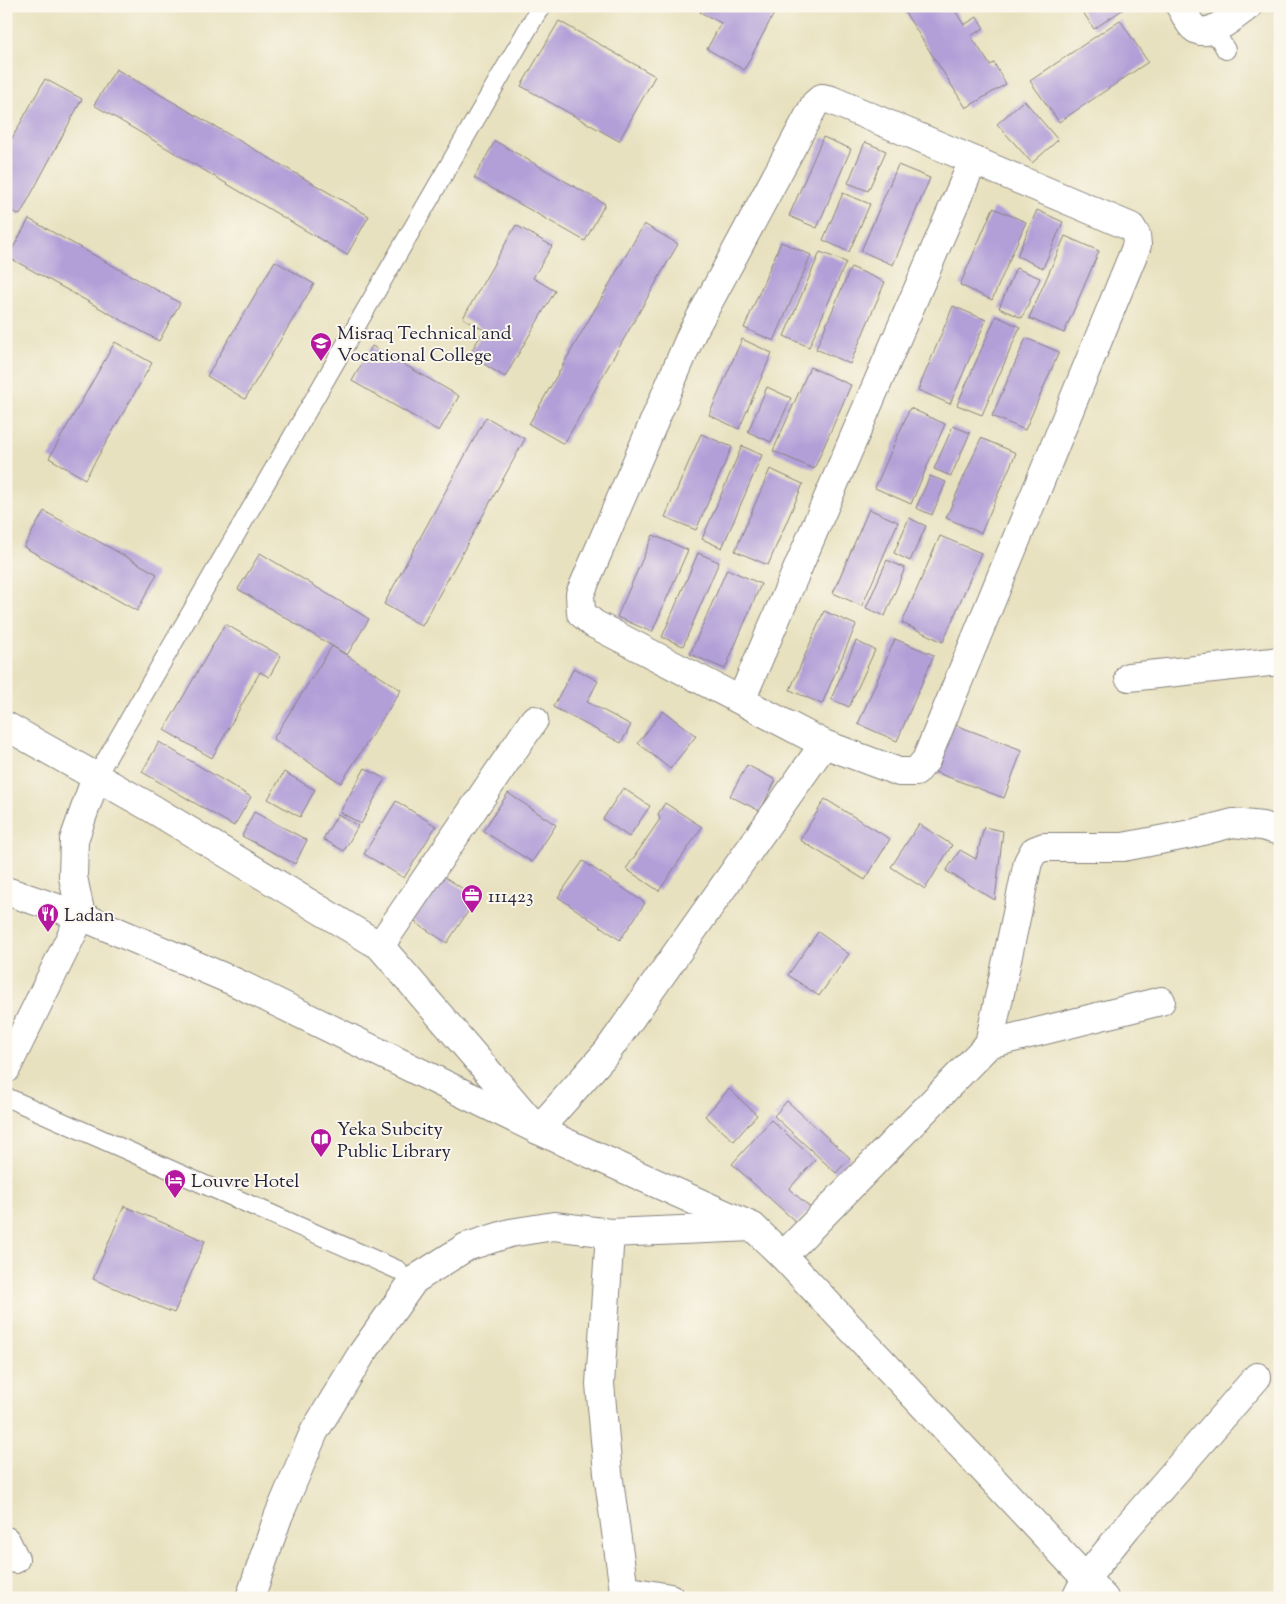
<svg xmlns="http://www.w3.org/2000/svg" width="1286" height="1604" font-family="'Sorts Mill Goudy',serif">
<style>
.building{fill:#b29fd8}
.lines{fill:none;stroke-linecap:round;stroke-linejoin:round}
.service-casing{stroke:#85827d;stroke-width:20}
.minor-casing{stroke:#85827d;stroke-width:30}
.tertiary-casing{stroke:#85827d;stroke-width:30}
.service{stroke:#fff;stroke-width:18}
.minor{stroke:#fff;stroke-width:28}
.tertiary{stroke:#fff;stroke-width:28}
.labels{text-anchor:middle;stroke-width:4;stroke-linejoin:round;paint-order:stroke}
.poi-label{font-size:19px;fill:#22223b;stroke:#fbf7ec;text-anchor:start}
</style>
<rect width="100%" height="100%" fill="#fbf7ec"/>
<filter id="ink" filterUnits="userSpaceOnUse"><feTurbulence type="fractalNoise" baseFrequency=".02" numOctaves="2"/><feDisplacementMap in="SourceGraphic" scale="10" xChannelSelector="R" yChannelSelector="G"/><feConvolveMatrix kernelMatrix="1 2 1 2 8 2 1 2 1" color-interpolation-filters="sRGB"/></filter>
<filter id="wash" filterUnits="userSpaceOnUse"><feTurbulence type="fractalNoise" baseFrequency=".0096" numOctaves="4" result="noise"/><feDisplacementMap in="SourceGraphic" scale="20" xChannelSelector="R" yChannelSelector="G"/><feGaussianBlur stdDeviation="1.12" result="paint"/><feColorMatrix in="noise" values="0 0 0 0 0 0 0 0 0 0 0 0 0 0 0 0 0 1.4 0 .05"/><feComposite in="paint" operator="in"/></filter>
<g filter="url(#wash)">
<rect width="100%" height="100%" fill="#e8e1bf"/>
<g id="blocks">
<g class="building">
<path d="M703,6H778L744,70L707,49L721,23L700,12Z"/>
<path d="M901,6H952L964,25L977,17L984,28L971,36L990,65L994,63L1006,84L966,108Z"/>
<path d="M1079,6H1128L1094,29Z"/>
<path d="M1120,20L1148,62L1059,122L1030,81Z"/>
<path d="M559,21L655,76L619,141L521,86Z"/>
<path d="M116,69L369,216L347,255L94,105Z"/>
<path d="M45,79L82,99L20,215L6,208V149Z"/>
<path d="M1024,100L1058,140L1032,163L997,124Z"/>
<path d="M823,137L851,149L817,228L789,216Z"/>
<path d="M495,141L605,204L585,241L474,178Z"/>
<path d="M865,142L886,151L868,191L848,183Z"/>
<path d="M898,165L930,178L893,265L861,251Z"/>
<path d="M843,193L870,204L849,252L823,240Z"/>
<path d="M993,208L1026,222L992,300L960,285Z"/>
<path d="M1037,210L1063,222L1043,268L1017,256Z"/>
<path d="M29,219L180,303L159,341L8,257Z"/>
<path d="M644,224L678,244L564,444L529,424Z"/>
<path d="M516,225L552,246L533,278L555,291L505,377L469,355L484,330L463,318Z"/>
<path d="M1065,236L1099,251L1064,333L1029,318Z"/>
<path d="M781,242L811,255L774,341L744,328Z"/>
<path d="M820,252L846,262L809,347L784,336Z"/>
<path d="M275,261L314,284L245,399L207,376Z"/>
<path d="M851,267L885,282L850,364L816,349Z"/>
<path d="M1016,268L1040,278L1022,318L999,308Z"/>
<path d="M953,306L986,320L950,404L918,390Z"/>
<path d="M996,316L1020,327L982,415L957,405Z"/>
<path d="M1026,338L1059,352L1025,430L992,416Z"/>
<path d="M742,339L772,353L739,429L709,415Z"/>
<path d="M115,342L152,363L85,479L49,458Z"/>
<path d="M372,346L459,396L439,431L352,381Z"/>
<path d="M810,367L851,385L814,469L773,451Z"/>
<path d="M767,387L791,398L771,442L748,432Z"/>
<path d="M910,408L945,424L911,504L875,488Z"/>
<path d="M486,417L525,439L422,626L384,604Z"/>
<path d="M953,426L970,433L951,476L934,469Z"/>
<path d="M701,434L732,447L696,530L665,517Z"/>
<path d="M981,438L1016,453L981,533L946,518Z"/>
<path d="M742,446L762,455L722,548L702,539Z"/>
<path d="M770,469L803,484L768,565L735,551Z"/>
<path d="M930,476L946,482L932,515L916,508Z"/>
<path d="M869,509L898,522L862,606L833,593Z"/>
<path d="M44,511L157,574L137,611L24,547Z"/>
<path d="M909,518L926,526L910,561L894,553Z"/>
<path d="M653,535L688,550L652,632L617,617Z"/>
<path d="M940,536L981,553L943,642L902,623Z"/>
<path d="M260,553L369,619L347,655L238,589Z"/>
<path d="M698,553L719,562L683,646L662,637Z"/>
<path d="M887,560L905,568L885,616L866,608Z"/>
<path d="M727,569L761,584L725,669L690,654Z"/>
<path d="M824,611L856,625L822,704L790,690Z"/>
<path d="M225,624L281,656L269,677L260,672L212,758L164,730Z"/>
<path d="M895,639L934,655L897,741L858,724Z"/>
<path d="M856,641L875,650L849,707L831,699Z"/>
<path d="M332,646L401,690L341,783L273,739Z"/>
<path d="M574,668L598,681L587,702L631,725L621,743L553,707Z"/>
<path d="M663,711L696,736L670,769L638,743Z"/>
<path d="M950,723L1022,750L1004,798L932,771Z"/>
<path d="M159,742L251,797L234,826L142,772Z"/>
<path d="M747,765L776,780L760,811L730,796Z"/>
<path d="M365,768L385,779L361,824L340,812Z"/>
<path d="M284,772L315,790L300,817L268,799Z"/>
<path d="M623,788L650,806L629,837L603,819Z"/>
<path d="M508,793L556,825L532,862L483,831Z"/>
<path d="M825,799L890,839L865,880L800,840Z"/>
<path d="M396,801L436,826L404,878L364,854Z"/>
<path d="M665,803L702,827L659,891L626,869L660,819L658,814Z"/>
<path d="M254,812L307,840L295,864L242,836Z"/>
<path d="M338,814L358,826L344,851L323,839Z"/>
<path d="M919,824L952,845L925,889L891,867Z"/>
<path d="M984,827L1003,831L995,900L946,871L960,850L976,859Z"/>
<path d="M583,861L645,903L620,940L558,897Z"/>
<path d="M434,870L477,898L447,943L404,915Z"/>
<path d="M818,932L849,954L819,996L788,975Z"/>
<path d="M729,1089L757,1115L734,1141L705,1116Z"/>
<path d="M787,1101L850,1158L836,1173L774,1116Z"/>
<path d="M771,1120L815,1160L789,1189L811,1208L797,1223L732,1164Z"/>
<path d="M124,1206L205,1241L174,1313L93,1279Z"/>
</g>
</g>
</g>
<g filter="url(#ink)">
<use href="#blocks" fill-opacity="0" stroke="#85827d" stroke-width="1"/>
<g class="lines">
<g class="service-casing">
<g id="service">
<path d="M1214,30L1226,50"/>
<path d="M96,777L538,11L543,6"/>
<path d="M6,1097L398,1270"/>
</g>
</g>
<g class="minor-casing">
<g id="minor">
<path d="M1180,6C1184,12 1188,22 1193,27C1208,41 1235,15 1248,6"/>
<path d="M1129,677L1280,661"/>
<path d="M741,700L973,161"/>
<path d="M6,726L148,806L380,946L538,1130L607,1052L824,744L899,772H916L926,760L1137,245L1136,235L1131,227L831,100L822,98L815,104L692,333L580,594L581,613L594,624L824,744"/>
<path d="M380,946L534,720"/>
<path d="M989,1044L1161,1001"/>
<path d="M6,1069L81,916L73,877L74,840L96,777"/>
<path d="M783,1256L989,1044L1028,862L1034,851L1044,847H1123L1191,834L1233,823L1262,826L1280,831"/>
<path d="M6,1541L15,1559"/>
<path d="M624,1590L670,1598"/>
<path d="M250,1598L278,1517L314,1432L361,1355L414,1280L466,1247L510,1233L554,1226L610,1233"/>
<path d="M625,1598L608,1473L600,1384L610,1233L753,1227"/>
<path d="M1076,1598L1086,1578L1127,1527L1257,1377"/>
</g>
</g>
<g class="tertiary-casing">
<path id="tertiary" d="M6,891L81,916L235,982L538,1130L753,1227L783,1256L1104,1598"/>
</g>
<use href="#service" class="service"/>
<use href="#minor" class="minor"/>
<use href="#tertiary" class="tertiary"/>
</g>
</g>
<defs>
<g id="university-pin" transform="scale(1.125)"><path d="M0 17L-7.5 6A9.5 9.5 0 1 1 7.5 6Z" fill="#b5179e" stroke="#fbf7ec"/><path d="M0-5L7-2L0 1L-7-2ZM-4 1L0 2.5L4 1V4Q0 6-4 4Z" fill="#fff"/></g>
<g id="office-pin" transform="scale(1.125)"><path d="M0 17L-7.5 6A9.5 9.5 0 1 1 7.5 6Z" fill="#b5179e" stroke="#fbf7ec"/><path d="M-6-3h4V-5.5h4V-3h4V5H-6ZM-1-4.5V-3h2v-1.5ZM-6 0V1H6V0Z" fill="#fff"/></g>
<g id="restaurant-pin" transform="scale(1.125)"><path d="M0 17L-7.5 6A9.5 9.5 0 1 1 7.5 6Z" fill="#b5179e" stroke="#fbf7ec"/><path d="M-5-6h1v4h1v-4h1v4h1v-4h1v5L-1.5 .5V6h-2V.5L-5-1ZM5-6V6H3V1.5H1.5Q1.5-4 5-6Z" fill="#fff"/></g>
<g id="library-pin" transform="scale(1.125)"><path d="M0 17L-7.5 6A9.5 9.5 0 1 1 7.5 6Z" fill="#b5179e" stroke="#fbf7ec"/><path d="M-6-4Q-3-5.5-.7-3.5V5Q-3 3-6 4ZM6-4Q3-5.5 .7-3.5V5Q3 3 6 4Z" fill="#fff"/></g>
<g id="hotel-pin" transform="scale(1.125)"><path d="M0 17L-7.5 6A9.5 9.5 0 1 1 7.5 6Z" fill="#b5179e" stroke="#fbf7ec"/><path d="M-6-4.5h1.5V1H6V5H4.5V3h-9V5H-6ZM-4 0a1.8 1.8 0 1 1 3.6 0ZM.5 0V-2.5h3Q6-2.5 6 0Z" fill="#fff"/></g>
</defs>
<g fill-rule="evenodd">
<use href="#university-pin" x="321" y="343"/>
<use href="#office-pin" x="472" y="895"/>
<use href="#restaurant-pin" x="48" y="914"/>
<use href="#library-pin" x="321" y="1139"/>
<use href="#hotel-pin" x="175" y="1180"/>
</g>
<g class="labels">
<g class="poi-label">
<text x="337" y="339">Misraq Technical and<tspan x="337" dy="22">Vocational College</tspan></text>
<text x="488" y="902">111423</text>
<text x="64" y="921">Ladan</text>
<text x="337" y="1135">Yeka Subcity<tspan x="337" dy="22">Public Library</tspan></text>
<text x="191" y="1187">Louvre Hotel</text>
</g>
</g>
<rect width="1286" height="1604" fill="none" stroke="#fbf7ec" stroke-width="25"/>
</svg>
